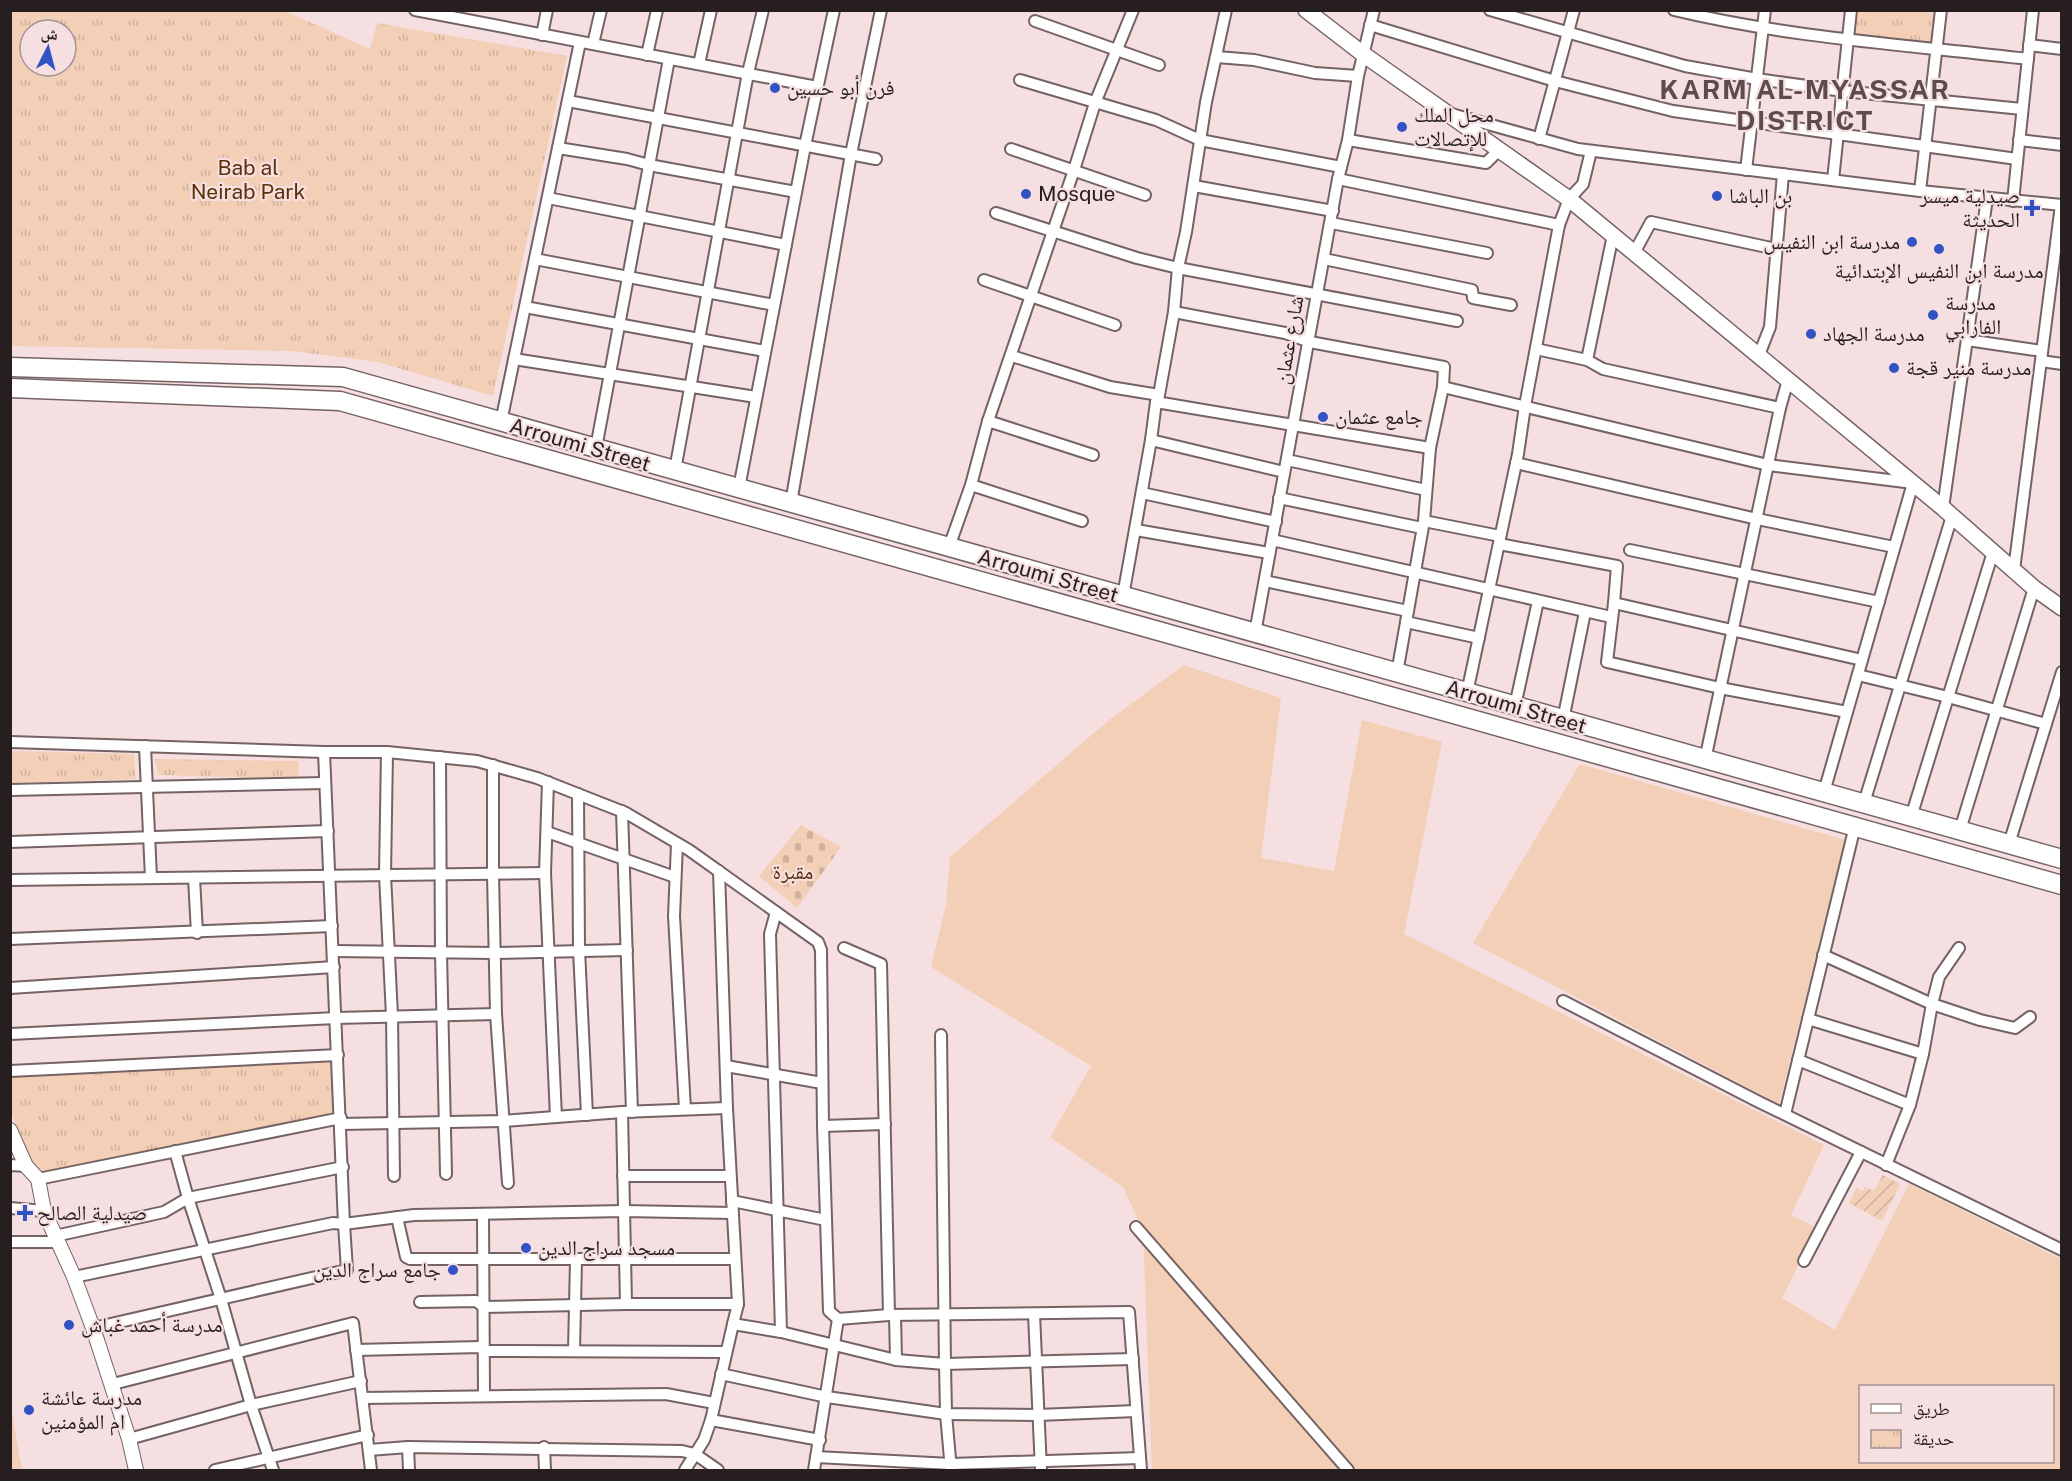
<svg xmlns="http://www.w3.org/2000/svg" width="2072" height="1481" font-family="'Public Sans','Noto Naskh Arabic',sans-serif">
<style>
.grass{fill:#f2cfb6;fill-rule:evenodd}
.cemetery{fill:url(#cemetery-stones)}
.park{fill:url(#park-tufts);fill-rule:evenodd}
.garden{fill:url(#garden-furrows)}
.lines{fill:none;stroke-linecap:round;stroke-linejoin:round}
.minor-casing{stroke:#756263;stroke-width:14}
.tertiary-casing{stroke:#756263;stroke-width:16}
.secondary-casing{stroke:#756263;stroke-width:18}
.primary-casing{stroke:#756263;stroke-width:21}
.minor{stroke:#fff;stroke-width:10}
.tertiary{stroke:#fff;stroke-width:14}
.secondary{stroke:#fff;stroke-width:15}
.primary{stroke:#fff;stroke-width:18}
.poi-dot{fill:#3253c4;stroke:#f5dfe0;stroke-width:2}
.labels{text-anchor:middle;stroke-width:4.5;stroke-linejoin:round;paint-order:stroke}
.poi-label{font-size:21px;fill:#261e1f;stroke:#f5dfe0;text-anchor:start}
.park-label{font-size:21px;fill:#5c3006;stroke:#f5dfe0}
.street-label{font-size:21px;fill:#261e1f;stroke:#f5dfe0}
.district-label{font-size:27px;font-weight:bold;letter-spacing:1.5px;fill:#5e4c4d;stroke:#f5dfe0}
</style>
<defs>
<pattern id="cemetery-stones" width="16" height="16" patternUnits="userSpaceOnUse" patternTransform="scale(1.5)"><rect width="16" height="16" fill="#f2cfb6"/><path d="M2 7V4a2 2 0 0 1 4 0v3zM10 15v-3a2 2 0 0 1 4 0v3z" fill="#cfb19c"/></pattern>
<pattern id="park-tufts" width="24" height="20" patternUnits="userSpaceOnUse" patternTransform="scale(1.5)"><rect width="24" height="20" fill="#f2cfb6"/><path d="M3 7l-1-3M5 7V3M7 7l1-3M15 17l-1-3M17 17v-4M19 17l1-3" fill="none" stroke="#cfb19c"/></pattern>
<pattern id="garden-furrows" width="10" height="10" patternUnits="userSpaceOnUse" patternTransform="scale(1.5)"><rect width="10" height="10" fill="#f2cfb6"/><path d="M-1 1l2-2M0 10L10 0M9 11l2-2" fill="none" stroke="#cfb19c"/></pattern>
</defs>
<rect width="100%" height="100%" fill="#f5dfe0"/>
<g class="grass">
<path d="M1184,665L1281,698L1261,858L1334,871L1362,720L1442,742L1404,934L1824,1145L1791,1215L1817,1228L1782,1298L1835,1330L1909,1184L2061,1259V1470H1152L1143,1231L1123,1187L1050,1137L1091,1066L931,967L946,904L950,857L1109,720ZM1860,1386H2052V1462H1860Z"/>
<path d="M1580,764L1845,840L1779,1104L1473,943Z"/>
</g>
<path class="cemetery" d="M801,825L841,847L797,908L759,876Z"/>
<g class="park">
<path d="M11,10L285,11L370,49L377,23L567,56L493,396L378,362L292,351L11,346ZM30,30H66V66H30Z"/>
<path d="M1856,11H1934L1931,43L1853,36Z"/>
<path d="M11,751L134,754L136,779L11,783Z"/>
<path d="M155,759L299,761L298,779L158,775Z"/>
<path d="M331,1060L333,1113L167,1146L38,1179L11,1113V1077Z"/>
<path d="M11,1408L22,1470H11Z"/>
</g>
<path class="garden" d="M1883,1175L1900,1184L1882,1221L1849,1203L1857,1188L1862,1191L1865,1187L1874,1191Z"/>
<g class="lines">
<g class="minor-casing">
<g id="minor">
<path d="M415,10L817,87"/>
<path d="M1490,10L1685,66L1757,79L1843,91L2022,109"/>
<path d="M1674,10C1790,38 1909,45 2028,59"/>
<path d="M1035,21L1159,65"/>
<path d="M1370,25L1555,81L1673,111L2017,159"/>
<path d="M542,35L547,10"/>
<path d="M593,44L601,10"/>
<path d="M2029,45L2062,49"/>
<path d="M647,55L657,10"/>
<path d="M1217,57L1254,60L1315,73L1358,76"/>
<path d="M699,64L711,10"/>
<path d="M1020,80L1156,120L1200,140L1341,167"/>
<path d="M568,101L876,159"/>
<path d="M1455,115L1578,149L1920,191L2062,205"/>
<path d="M1539,139L1574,10"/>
<path d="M1348,140L1486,163L1499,150"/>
<path d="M2019,140L2062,145"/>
<path d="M558,148L627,159L649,165L796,192"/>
<path d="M1011,149L1145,195"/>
<path d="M1746,170L1765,10"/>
<path d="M1338,179L1559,225"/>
<path d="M1833,180L1851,10"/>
<path d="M1194,186L1333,211"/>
<path d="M1920,191L1941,10"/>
<path d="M548,198L786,245"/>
<path d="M2013,201L2033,10"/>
<path d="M996,213L1137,258L1178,268L1457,321"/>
<path d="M1331,223L1487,253"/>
<path d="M1634,253L1651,222L1776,249"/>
<path d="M535,259L774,305"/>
<path d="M1324,259L1472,290L1473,298L1511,305"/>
<path d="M984,280L1115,325"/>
<path d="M525,307L765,351"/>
<path d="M1174,312L1285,333L1310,342L1444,367L1443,387L1430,448L1424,521L1397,673"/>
<path d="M1967,340L2042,351"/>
<path d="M1536,349L1587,360L1603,369L1780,408"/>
<path d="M1759,355L1770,327L1783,174"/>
<path d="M1012,356L1110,387L1159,395"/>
<path d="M514,359L756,397"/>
<path d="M1587,360L1613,235"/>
<path d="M2041,361L2062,364"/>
<path d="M1443,387L1768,465L1913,483L1824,792"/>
<path d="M1156,402L1430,448"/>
<path d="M988,421L1093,455"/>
<path d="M501,422L580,42"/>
<path d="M1151,440L1284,472"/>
<path d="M596,448L669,59"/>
<path d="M1287,460L1426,490"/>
<path d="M1516,463L1757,519L1894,547"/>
<path d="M675,470L748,73L763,10"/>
<path d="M971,485L1082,521"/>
<path d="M739,488L805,146L834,10"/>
<path d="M1142,493L1276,522"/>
<path d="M1279,498L1422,528"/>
<path d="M791,503L851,154L881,10"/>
<path d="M1943,508L1987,198"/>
<path d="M1424,521L1500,536"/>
<path d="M1136,530L1269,553"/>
<path d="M1272,540L1611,617"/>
<path d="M1499,544L1617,566L1614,603L1607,662L1720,688L1847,712"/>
<path d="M949,547L971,485L988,421L1074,170L1095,103L1133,10"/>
<path d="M1630,550L1879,602"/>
<path d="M2014,570L2061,205"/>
<path d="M1265,581L1408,611"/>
<path d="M1123,596L1151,440L1156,402L1159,395L1174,312L1178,268L1186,232L1206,102L1226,10"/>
<path d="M1614,603L1862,660"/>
<path d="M1406,622L1479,638"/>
<path d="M1255,633L1338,179L1348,140L1358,76L1374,10"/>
<path d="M1858,675L1948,697L2046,724"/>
<path d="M1467,693L1518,454L1525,406L1559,225L1569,199L1583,184L1591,151"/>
<path d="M1515,706L1538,601"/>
<path d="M1563,720L1585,612"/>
<path d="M10,742L324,752H387L477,761L537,778L626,813L689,850L818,942L821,950L823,1126L829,1311L838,1319L889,1315L1129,1312L1141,1470"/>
<path d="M145,746L151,878"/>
<path d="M387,752L385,875L392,1016L394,1176"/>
<path d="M440,757L441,953L446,1174"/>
<path d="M1705,760L1780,408L1788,380"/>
<path d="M493,765V874L496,1014L508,1183"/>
<path d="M548,782L545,873L556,1117"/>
<path d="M10,790L325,783"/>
<path d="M578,794L579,950L587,1115"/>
<path d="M1864,803L1952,516"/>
<path d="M622,811L632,1112"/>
<path d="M1911,817L1993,552"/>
<path d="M1960,830L2034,588"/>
<path d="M547,832L675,877"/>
<path d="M10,842L328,831"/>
<path d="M677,844L674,916L685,1109"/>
<path d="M2009,844L2062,672"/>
<path d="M719,871L727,1108L738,1304L733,1324L781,1332L896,1360L945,1364L1133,1359"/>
<path d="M194,878L197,933"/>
<path d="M10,880L545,873"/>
<path d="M776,912L770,934L781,1332"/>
<path d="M10,939L332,926"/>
<path d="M844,948L881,964L889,1315"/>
<path d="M333,951L494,953L627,950"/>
<path d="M1823,955L1932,1004L1980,1020L2015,1028L2030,1017"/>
<path d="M10,988L334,967"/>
<path d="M1563,1001L1757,1101L2062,1250"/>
<path d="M1808,1019L1923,1054"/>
<path d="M10,1034L336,1018L496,1014"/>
<path d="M941,1035L945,1364L946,1414L951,1470"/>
<path d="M1798,1060L1910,1105"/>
<path d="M726,1066L822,1083"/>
<path d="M10,1071L338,1055"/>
<path d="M727,1108L622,1112L626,1304H738"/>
<path d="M1785,1114L1855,826"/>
<path d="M341,1124L503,1121L622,1112"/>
<path d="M823,1126L885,1124"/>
<path d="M175,1151L188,1198L221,1299L251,1405L273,1470"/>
<path d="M10,1165L26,1166"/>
<path d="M1886,1165L1910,1105L1923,1054L1932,1004L1939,977L1959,948"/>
<path d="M623,1176H730"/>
<path d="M38,1179L341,1118"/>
<path d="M732,1201L826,1220"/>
<path d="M10,1208L44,1211"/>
<path d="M483,1215L484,1396"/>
<path d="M397,1217L406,1257L410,1259H735"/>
<path d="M1136,1227L1348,1470"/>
<path d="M55,1236L164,1212L188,1198L343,1167"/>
<path d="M10,1242H57"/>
<path d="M1804,1261L1861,1152"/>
<path d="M74,1277L333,1223L344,1224L414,1215L624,1211L732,1213"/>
<path d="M420,1302L476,1301L484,1307L626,1304"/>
<path d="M1034,1314L1041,1470"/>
<path d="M895,1315L896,1360"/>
<path d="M93,1328L347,1270L344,1224L324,752"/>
<path d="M356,1350L480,1347L485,1351L726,1352"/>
<path d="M574,1351L576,1260"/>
<path d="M721,1374L827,1397L946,1414L1038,1415L1136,1411"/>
<path d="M113,1384L353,1323L371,1470"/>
<path d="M363,1398L666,1394L714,1403"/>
<path d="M711,1420L820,1440"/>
<path d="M129,1439L251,1405L361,1381"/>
<path d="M408,1447L409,1470"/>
<path d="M544,1447L545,1470"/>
<path d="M369,1450L408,1447L682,1451L695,1454L718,1470"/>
<path d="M816,1457L951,1464L1140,1458"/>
<path d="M215,1470L368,1435"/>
<path d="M685,1470L704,1440L711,1420L733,1324"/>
<path d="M814,1470L838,1319"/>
</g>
</g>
<g class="tertiary-casing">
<path id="tertiary" d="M10,1130L26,1166L38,1179L44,1211L74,1277L93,1328L129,1439L136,1470"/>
</g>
<g class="secondary-casing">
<path id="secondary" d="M1306,10L1363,54L1569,199L1943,508L2034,588L2062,608"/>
</g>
<g class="primary-casing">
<g id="primary">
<path d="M10,367L343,377L2062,859"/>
<path d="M10,388L340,401L2062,885"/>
</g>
</g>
<use href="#minor" class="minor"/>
<use href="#tertiary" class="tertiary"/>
<use href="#secondary" class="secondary"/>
<use href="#primary" class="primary"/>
</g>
<g class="poi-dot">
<circle cx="775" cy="88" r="6"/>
<circle cx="1402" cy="127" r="6"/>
<circle cx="1026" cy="194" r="6"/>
<circle cx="1717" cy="196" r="6"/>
<path d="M2029 199h6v6h6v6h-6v6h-6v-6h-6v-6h6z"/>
<circle cx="1912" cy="242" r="6"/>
<circle cx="1939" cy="249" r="6"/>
<circle cx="1933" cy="315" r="6"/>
<circle cx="1811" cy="334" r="6"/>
<circle cx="1894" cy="368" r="6"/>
<circle cx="1323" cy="417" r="6"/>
<path d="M22 1204h6v6h6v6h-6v6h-6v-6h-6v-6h6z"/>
<circle cx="526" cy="1248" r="6"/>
<circle cx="453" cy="1270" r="6"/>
<circle cx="69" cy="1325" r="6"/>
<circle cx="29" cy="1410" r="6"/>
</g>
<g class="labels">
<g class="poi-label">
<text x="787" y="95">فرن أبو حسين</text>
<text x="1414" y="122">محل الملك<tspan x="1414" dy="24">للإتصالات</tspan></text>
<text x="1038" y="201">Mosque</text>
<text x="1729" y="203">بن الباشا</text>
<text x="2020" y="203" text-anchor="end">صيدلية ميسر<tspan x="2020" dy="24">الحديثة</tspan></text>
<text x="1900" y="249" text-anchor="end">مدرسة ابن النفيس</text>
<text x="1939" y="278" text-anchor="middle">مدرسة ابن النفيس الإبتدائية</text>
<text x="1945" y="310">مدرسة<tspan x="1945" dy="24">الفارابي</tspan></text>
<text x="1823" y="341">مدرسة الجهاد</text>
<text x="1906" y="375">مدرسة منير قجة</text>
<text x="1335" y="424">جامع عثمان</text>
<text x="37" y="1220">صيدلية الصالح</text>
<text x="538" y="1255">مسجد سراج الدين</text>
<text x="441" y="1277" text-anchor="end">جامع سراج الدين</text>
<text x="81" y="1332">مدرسة أحمد غباش</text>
<text x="41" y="1405">مدرسة عائشة<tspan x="41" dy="24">ام المؤمنين</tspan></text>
</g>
<g class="park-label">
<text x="248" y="175">Bab al<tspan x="248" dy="24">Neirab Park</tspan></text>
<text x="793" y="879">مقبرة</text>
</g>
<g class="street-label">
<text transform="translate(1289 340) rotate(-80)" y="7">شارع عثمان</text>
<text transform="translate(580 445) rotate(16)" y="7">Arroumi Street</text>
<text transform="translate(1048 576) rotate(16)" y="7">Arroumi Street</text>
<text transform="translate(1516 707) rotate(16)" y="7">Arroumi Street</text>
</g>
<g class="district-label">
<text x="1805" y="99">KARM AL-MYASSAR<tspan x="1805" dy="31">DISTRICT</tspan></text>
</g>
</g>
<rect width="2072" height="1481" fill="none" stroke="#261e1f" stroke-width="24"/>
<rect x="1859" y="1385" width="195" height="78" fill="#f5dfe0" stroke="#a29293" stroke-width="1.5"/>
<rect x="1871" y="1404" width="30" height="9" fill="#ffffff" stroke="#a29293" stroke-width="1.5"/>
<text x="1913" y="1415" font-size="18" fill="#261e1f">طريق</text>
<rect x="1871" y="1430" width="30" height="18" fill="url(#park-tufts)" stroke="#a29293" stroke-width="1.5"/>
<text x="1913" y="1445" font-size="18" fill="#261e1f">حديقة</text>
<g transform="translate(48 48) rotate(6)"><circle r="28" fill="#f5dfe0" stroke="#a29293" stroke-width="1.5"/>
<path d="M0-4.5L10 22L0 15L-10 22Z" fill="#3253c4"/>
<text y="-9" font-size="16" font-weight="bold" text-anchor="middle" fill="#261e1f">ش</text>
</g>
</svg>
